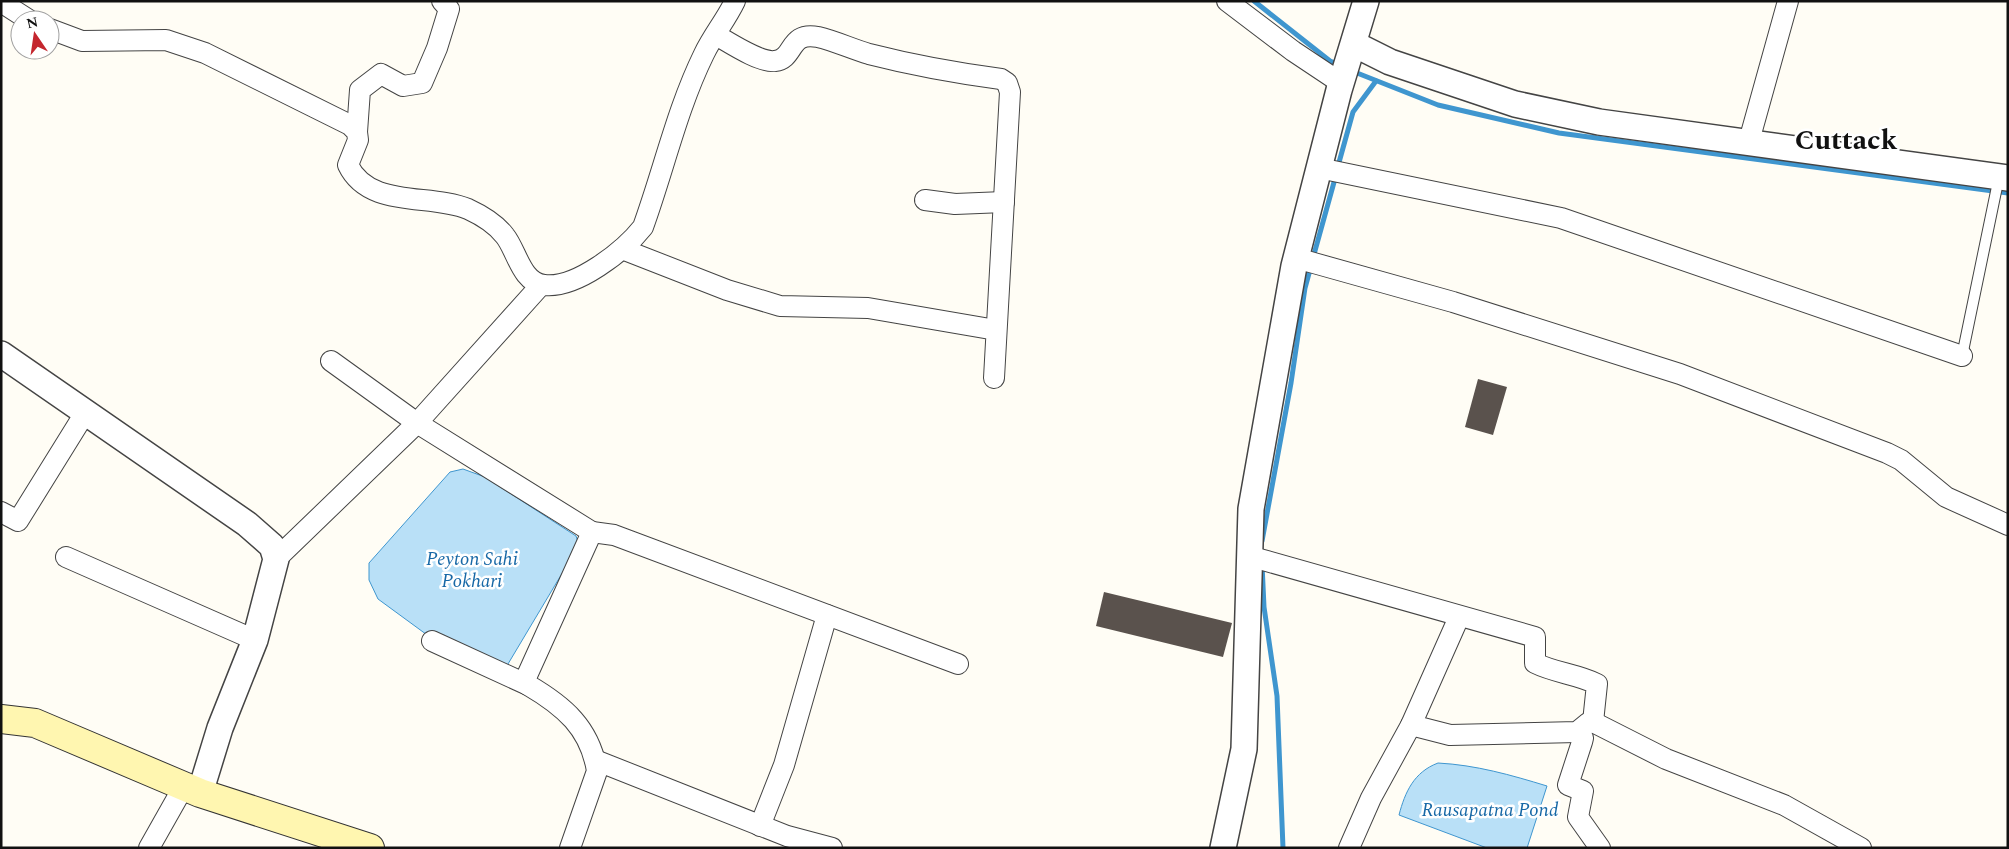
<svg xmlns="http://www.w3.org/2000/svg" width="2009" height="849" font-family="Spectral,serif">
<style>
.water{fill:#b9e0f7;stroke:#3f96cf}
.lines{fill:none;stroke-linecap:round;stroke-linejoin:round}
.stream{stroke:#3f96cf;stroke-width:5}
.building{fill:#5a524d}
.service-casing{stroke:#444;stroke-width:12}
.minor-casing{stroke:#444;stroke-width:22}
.tertiary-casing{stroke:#444;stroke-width:28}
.secondary-casing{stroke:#333;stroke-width:30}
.service{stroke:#fff;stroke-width:10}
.minor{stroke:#fff;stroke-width:20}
.tertiary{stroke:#fff;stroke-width:25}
.secondary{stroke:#fff6b0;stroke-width:28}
.labels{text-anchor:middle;stroke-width:5;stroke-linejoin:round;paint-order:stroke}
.water-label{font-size:19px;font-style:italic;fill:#1768a6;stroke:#fff}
.town-label{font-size:28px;font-weight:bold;fill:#111;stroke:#fff}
</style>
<rect width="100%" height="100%" fill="#fffdf5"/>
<g class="water">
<path d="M463,469L485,477L576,536L579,545L505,669L434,640L378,599L369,580V563L450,472Z"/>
<path d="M1438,763C1476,765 1511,775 1547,786L1527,848H1487L1399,815C1405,792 1414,772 1438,763Z"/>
</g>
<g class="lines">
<g class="stream">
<path d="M1254,1L1330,61L1340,65"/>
<path d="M1352,71L1438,105L1559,133L2008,193"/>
<path d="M1338,166L1353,112L1376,81"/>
<path d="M1313,258L1336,175"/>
<path d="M1262,541L1291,383L1305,288L1311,266"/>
<path d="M1262,564L1264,607L1277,696L1283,848"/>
</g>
</g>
<g class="building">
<path d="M1478,379L1507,387L1493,435L1465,427Z"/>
<path d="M1104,592L1232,623L1223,657L1096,626Z"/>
</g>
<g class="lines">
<g class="service-casing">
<path id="service" d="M1962,356L1999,177"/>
</g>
<g class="minor-casing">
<g id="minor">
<path d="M1227,1L1293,51L1341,83"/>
<path d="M1,2L29,20"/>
<path d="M50,29L82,41L166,40L205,53L350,125L357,132L358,140L348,165C369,209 430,193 468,209C481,215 496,224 505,236C517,251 521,282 544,285C576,289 624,251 643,227C664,169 677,109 704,54C713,35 726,20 735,1"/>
<path d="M716,35C730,43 760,63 775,61C795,59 788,31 818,37C835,41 852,49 869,54C912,65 956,73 1001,79L1007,83L1010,92L994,378"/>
<path d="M357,132L360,90L381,74L403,86L422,83L437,48L449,9L442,1"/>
<path d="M1749,141L1788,1"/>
<path d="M1319,168L1561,218L1962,356"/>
<path d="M925,200L955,204L1004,202"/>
<path d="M622,249L727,290L780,306L868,308L996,330"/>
<path d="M1296,258L1453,302L1680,374L1887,453L1901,460L1946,497L2008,525"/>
<path d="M331,361L417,423L592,532L525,680L528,685C564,706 590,728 597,771L570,848"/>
<path d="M1,512L18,521L85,413"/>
<path d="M592,532L614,535L958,664"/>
<path d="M1249,556L1535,637V663C1555,673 1577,674 1597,684L1593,722"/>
<path d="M66,557L255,640"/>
<path d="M276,559L417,423L541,285"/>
<path d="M432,641L528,685"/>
<path d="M1411,725L1450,735L1577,732L1588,723L1593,722L1666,759L1784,805L1861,848"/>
<path d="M1577,732L1583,738L1582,742L1568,785L1583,791L1578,817L1600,848"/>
<path d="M595,760L787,836L832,848"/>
<path d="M760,826L784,765L827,615"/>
<path d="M149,848L184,786"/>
<path d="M1349,848L1371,798L1411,725L1459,617"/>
</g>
</g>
<g class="tertiary-casing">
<g id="tertiary">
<path d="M1354,44L1390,62L1515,104L1599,122L2008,178"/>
<path d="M1,354L247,524L272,546L276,559L255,640L220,728L200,793"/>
<path d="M1223,848L1244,749L1251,509L1294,266L1339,90L1366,1"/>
</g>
</g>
<g class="secondary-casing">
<path id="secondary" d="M1,719L35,723L200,793L370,848"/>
</g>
<use href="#service" class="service"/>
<use href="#minor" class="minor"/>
<use href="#tertiary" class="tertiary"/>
<use href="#secondary" class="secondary"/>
</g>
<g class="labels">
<g class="water-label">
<text x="472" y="565">Peyton Sahi<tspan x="472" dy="22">Pokhari</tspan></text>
<text x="1490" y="816">Rausapatna Pond</text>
</g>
<g class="town-label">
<text x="1846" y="149">Cuttack</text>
</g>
</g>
<rect width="2009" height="849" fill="none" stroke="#111111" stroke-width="5"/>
<g transform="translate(35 35) rotate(347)"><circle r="24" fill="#ffffff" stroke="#a0a0a0"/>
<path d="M0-4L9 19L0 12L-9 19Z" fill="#c4262e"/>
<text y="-8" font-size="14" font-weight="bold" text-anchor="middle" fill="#111111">N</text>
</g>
</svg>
